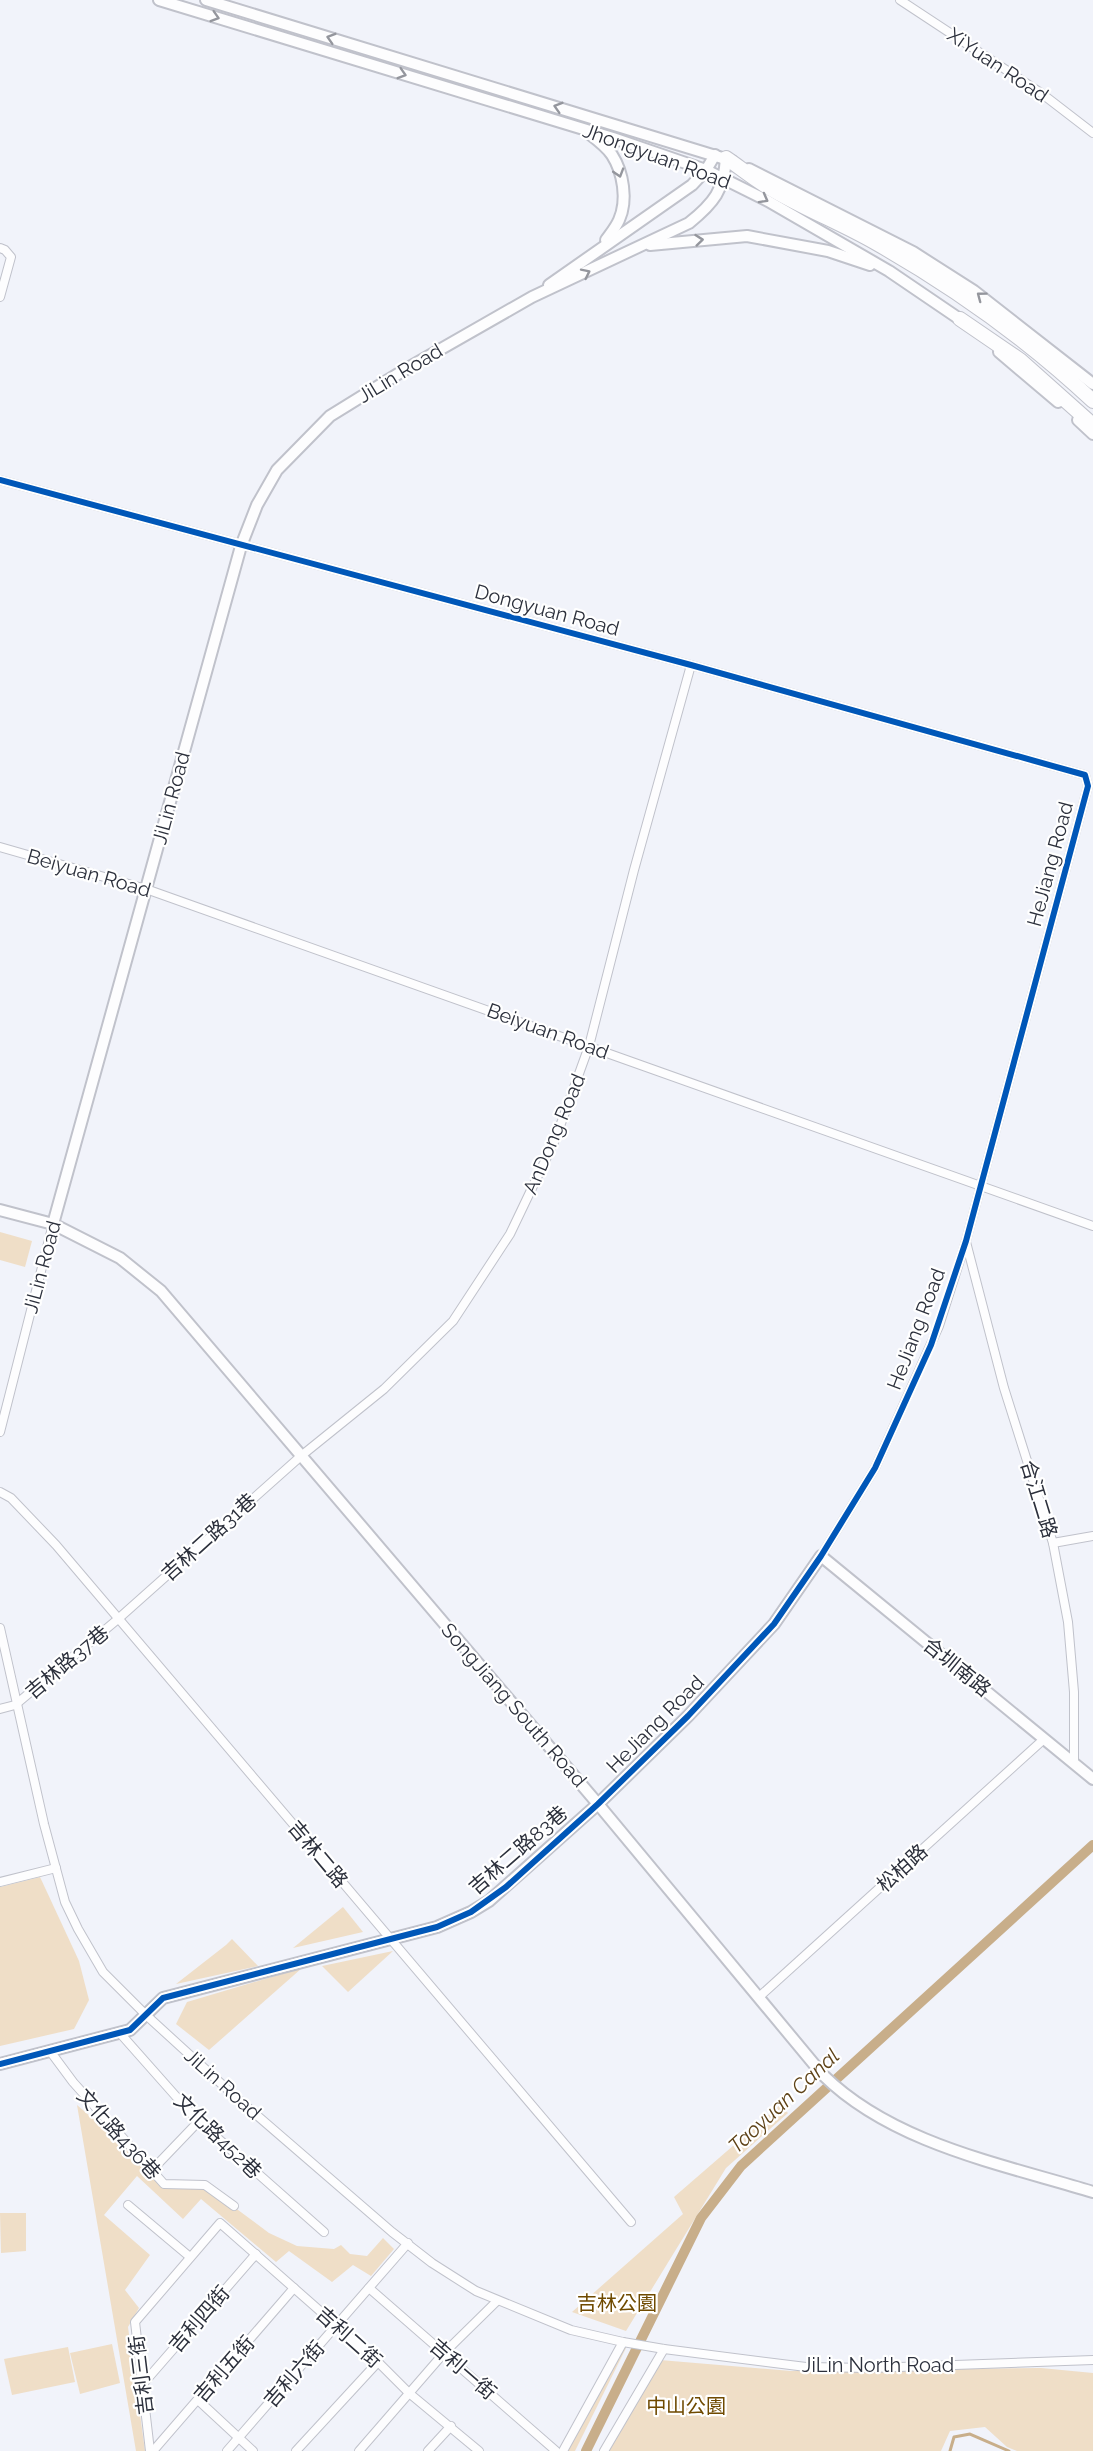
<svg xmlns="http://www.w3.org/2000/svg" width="1093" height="2451" font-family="Raleway,'Noto Sans TC',sans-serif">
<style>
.green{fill:#efdec7}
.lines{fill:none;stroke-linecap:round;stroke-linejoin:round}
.stream{stroke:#c8ae8a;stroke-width:3}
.canal{stroke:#c8ae8a;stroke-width:10}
.street-casing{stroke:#c0c2cb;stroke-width:10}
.secondary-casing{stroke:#c0c2cb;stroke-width:14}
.highway-casing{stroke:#c0c2cb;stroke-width:16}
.street{stroke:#fdfdfe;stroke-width:8}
.secondary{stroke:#fdfdfe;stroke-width:10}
.highway{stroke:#fdfdfe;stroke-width:14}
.cycleway-casing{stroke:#fff;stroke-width:10}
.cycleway{stroke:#0057b8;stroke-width:6}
.oneway{stroke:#94969d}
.labels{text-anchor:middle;stroke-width:4.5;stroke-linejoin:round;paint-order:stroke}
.street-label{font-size:20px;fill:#2c303c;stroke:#fff}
.park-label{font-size:20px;fill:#6f4a00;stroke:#fff}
.water-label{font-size:21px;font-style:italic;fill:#5e4217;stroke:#fff}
</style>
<rect width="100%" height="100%" fill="#f1f3fa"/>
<g class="green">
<path d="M0,1232L32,1241L25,1267L0,1260Z"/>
<path d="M40,1877L79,1961L89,2000L74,2029L0,2046V1887Z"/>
<path d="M343,1907L363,1932L293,1948Z"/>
<path d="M232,1939L258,1966L176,1984L226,1945Z"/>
<path d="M393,1951L348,1992L322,1966Z"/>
<path d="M302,1968L209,2050L176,2024L187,2002Z"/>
<path d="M77,2105L144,2162L168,2188L207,2187L269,2233L297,2246L334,2249L341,2245L350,2254L367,2256L383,2238L394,2249L371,2276L353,2265L332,2282L289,2251L276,2262L201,2199L183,2219L137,2176L104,2215L150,2255L125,2290L139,2308L128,2327L145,2451H136Z"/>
<path d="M780,2105L788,2113L726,2168L626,2331L572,2312L683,2214L674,2197Z"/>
<path d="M0,2213H26V2251L1,2253Z"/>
<path d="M112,2344L120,2383L80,2394L70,2353Z"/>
<path d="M618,2346L626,2348L575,2451H568Z"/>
<path d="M68,2347L75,2382L12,2395L4,2359Z"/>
<path d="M660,2360L791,2371L1041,2368L1093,2373V2451H1017L1007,2447L985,2427L950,2431L941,2451H609Z"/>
</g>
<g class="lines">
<path class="stream" d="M950,2451L954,2437L970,2434L1009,2451"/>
<path class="canal" d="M586,2451L701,2218L741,2166L1093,1845"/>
<g class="street-casing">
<g id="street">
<path d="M900,0L1041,93L1093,133"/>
<path d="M0,248L5,250L11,257L0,297"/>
<path d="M0,480L691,665L1085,775L1088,786L966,1241L939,1326L875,1468L821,1556"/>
<path d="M0,847L146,889L1093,1226"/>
<path d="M966,1242L1004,1388L1053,1543L1068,1622L1074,1692V1763"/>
<path d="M0,1432L53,1224"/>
<path d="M0,1492L11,1498L56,1545L631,2222"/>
<path d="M1053,1543L1093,1536"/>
<path d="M0,1628L44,1824L65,1902L78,1929L103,1972L146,2015L238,2099L392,2232L432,2263L476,2291L571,2330L623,2342L664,2349L806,2367L871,2368L1093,2360"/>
<path d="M0,1709L15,1705L118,1619L301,1456L384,1389L453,1321L510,1234L555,1140L589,1046L634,870L691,665"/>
<path d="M0,1882L56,1868"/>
<path d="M759,1997L1044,1739"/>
<path d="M119,2032L196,2119L324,2232"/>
<path d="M50,2051L73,2082L164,2184L205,2185L234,2206"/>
<path d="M152,2170L199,2121"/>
<path d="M128,2205L190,2257"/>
<path d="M369,2288L556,2451"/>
<path d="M142,2385L256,2254"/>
<path d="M198,2400L253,2451"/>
<path d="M150,2451L135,2322L220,2223L378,2362L409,2393L479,2451"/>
<path d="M153,2451L294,2288"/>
<path d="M227,2451L408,2243"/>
<path d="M296,2451L378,2362"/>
<path d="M359,2451L444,2353L497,2301"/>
<path d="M428,2451L451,2426"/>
<path d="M563,2451L623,2342"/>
<path d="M604,2451L664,2349"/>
</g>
</g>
<g class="secondary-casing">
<g id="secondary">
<path d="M159,0L613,138L706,170L768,201L889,271L964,322"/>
<path d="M206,0L732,161"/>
<path d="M587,132C596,139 606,146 612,155C623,172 628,200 619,220C616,227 611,233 606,240"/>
<path d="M749,169L913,252L974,291L1093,384"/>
<path d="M650,245L747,236L828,251L870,265"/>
<path d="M549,285L692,185L706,170L715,155"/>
<path d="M999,352L1058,402"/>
<path d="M1078,420L1093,434"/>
<path d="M0,1210L53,1224L120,1258L161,1291L598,1804L823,2075C893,2144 1002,2164 1093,2192"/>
<path d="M53,1224L241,546L257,505L277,470L330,416L406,369L532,297L689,223C714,203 724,190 726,158"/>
<path d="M0,2064L130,2030L163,1998L437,1927L471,1912L489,1901L598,1804L688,1716L774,1624L821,1556L1093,1779"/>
</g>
</g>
<g class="highway-casing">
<g id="highway">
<path d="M726,158C738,166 750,176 763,184C799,207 840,222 876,243C955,288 1027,339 1093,401"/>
<path d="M960,319L1020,360L1093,425"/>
</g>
</g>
<use href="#street" class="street"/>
<use href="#secondary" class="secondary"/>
<use href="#highway" class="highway"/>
<g class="cycleway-casing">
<path id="cycleway" d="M0,480L691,665L1085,775L1088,786L966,1241L931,1345L875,1468L821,1556L774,1624L688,1716L598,1804L506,1887L471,1912L437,1927L163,1998L130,2030L0,2064"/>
</g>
<use href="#cycleway" class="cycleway"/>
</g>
<defs><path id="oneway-chevron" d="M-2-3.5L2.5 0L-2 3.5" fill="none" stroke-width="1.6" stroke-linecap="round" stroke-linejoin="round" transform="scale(1.5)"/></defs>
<g class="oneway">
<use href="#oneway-chevron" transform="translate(215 17) rotate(17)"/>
<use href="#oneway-chevron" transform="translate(331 38) rotate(-163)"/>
<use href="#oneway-chevron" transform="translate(402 74) rotate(17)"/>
<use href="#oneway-chevron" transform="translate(558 107) rotate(-163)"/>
<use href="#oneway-chevron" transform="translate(619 173) rotate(73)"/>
<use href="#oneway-chevron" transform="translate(764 199) rotate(29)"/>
<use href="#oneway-chevron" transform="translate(699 240) rotate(-6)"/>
<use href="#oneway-chevron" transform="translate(586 273) rotate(-26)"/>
<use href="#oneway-chevron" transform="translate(981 296) rotate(-143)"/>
</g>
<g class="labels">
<g class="street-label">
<text transform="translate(998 65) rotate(34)" y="7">XiYuan Road</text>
<text transform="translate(657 156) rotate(20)" y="7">Jhongyuan Road</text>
<text transform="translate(400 373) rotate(-31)" y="7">JiLin Road</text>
<text transform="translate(547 610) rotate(15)" y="7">Dongyuan Road</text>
<text transform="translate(171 798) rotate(-75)" y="7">JiLin Road</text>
<text transform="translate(1050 864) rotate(-75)" y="7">HeJiang Road</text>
<text transform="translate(89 873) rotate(16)" y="7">Beiyuan Road</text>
<text transform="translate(548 1031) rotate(20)" y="7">Beiyuan Road</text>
<text transform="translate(554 1134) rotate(-67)" y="7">AnDong Road</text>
<text transform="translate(42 1267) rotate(-75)" y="7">JiLin Road</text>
<text transform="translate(916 1329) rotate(-69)" y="7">HeJiang Road</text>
<text transform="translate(1039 1499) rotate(73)" y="7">合江二路</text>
<text transform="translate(209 1537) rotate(-42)" y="7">吉林二路31巷</text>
<text transform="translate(67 1662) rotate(-40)" y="7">吉林路37巷</text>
<text transform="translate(957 1667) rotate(39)" y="7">合圳南路</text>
<text transform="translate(514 1705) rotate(49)" y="7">SongJiang South Road</text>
<text transform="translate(655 1724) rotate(-45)" y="7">HeJiang Road</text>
<text transform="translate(518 1850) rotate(-41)" y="7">吉林二路83巷</text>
<text transform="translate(318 1854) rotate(50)" y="7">吉林二路</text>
<text transform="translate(902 1868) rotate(-42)" y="7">松柏路</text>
<text transform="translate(223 2084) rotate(42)" y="7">JiLin Road</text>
<text transform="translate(119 2134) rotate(48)" y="7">文化路436巷</text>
<text transform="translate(218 2136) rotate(44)" y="7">文化路452巷</text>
<text transform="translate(199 2319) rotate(-49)" y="7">吉利四街</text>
<text transform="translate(349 2337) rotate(42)" y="7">吉利二街</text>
<text x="878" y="2372">JiLin North Road</text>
<text transform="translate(224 2369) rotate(-49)" y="7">吉利五街</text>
<text transform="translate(463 2369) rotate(41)" y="7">吉利一街</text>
<text transform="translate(294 2374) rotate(-49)" y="7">吉利六街</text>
<text transform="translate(141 2375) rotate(-97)" y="7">吉利三街</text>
</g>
<g class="park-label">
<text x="617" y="2310">吉林公園</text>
<text x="686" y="2413">中山公園</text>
</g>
<g class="water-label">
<text transform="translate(784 2101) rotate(-43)" y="7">Taoyuan Canal</text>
</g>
</g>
</svg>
